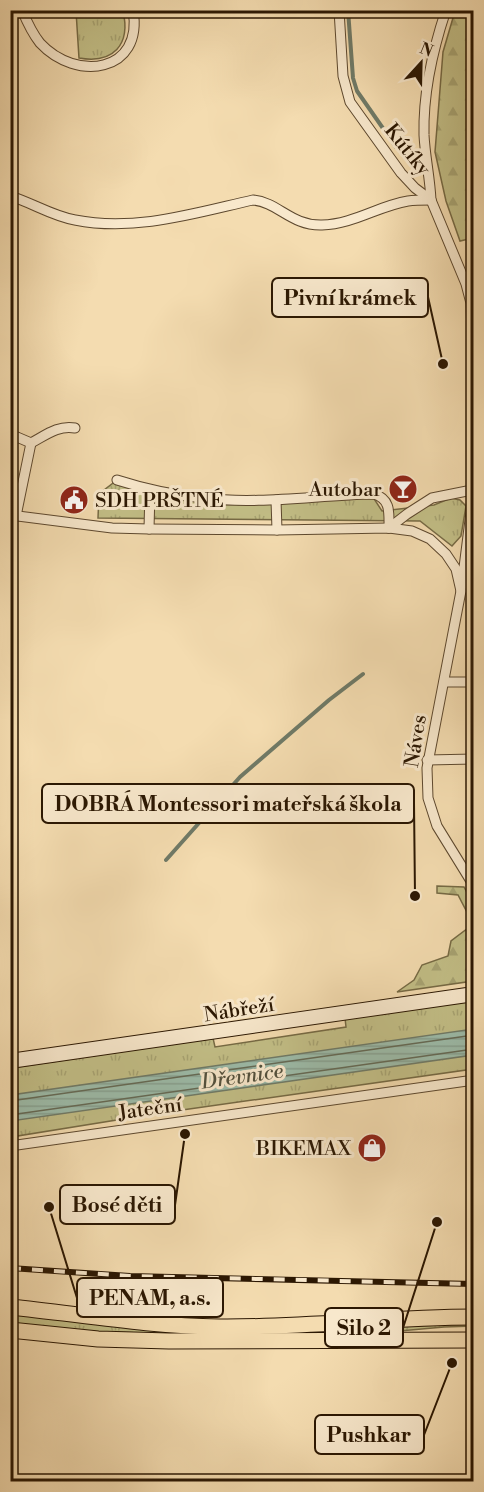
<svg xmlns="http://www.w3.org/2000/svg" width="484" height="1492" font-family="'Libre Bodoni',serif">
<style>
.grass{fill:url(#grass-tufts);stroke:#766a44;stroke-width:1.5}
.forest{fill:url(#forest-firs);stroke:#766a44;stroke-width:1.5}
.water{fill:url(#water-rules);stroke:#6f7a67;stroke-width:1.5}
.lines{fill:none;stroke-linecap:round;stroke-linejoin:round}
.shore{stroke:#646a56;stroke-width:1.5}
.stream{stroke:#6f7a67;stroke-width:4}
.street-casing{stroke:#5d482e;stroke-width:11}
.secondary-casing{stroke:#2b1702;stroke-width:16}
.primary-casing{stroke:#2b1702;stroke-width:17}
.street{stroke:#f8e8cc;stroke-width:9}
.secondary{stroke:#f8e8cc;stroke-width:14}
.primary{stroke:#f4dcb0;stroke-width:15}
.rail-casing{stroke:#2b1702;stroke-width:6}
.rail{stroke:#f8e8cc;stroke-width:4;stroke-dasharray:11;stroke-linecap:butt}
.labels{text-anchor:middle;stroke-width:6;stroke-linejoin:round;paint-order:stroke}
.street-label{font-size:20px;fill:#2b1702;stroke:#f8e8cc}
.poi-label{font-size:20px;fill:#2b1702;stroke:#f8e8cc;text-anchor:end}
.water-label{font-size:21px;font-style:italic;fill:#53513d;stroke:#f8e8cc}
.leader{fill:none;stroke:#2b1702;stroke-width:2}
.callout-dot{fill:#2b1702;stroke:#f8e8cc;stroke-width:2}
.callout{fill:#f8e8cc;stroke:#2b1702;stroke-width:2}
.callout-label{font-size:21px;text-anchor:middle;font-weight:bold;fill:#2b1702}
</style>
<defs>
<pattern id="grass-tufts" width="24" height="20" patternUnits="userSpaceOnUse" patternTransform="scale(1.5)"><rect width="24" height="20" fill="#c2be86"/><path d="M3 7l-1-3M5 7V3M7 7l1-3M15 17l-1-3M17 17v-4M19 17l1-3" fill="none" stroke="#a7a372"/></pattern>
<pattern id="forest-firs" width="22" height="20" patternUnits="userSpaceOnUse" patternTransform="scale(1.5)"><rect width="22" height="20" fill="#c2be86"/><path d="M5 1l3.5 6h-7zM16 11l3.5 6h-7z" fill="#a7a372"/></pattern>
<pattern id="water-rules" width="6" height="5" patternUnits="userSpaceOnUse" patternTransform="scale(1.5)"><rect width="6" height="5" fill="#9cbcaa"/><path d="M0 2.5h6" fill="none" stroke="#87a191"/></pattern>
</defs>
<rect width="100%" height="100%" fill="#f4dcb0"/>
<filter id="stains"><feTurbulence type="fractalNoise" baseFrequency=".00333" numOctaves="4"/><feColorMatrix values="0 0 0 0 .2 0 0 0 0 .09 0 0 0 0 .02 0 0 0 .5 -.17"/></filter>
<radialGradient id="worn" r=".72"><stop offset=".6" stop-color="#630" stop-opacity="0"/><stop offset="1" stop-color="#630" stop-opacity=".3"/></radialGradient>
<g class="grass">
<path d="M76,11H123C131,45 113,64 79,58Z"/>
<path d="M117,480L205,499L371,494L382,511L434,505L451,498L460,500L466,506L461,536L452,546L420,521L98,518L99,494Z"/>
<path d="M473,999V1069L154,1114L11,1137V1068L213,1038L215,1047L346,1027L345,1018Z"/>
<path d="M11,1314L190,1334L100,1332L11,1323Z"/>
<path d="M473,1324V1326L444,1327L377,1333L354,1332L355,1330L407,1326Z"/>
</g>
<g class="forest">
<path d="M455,11H474L473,238L460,241L446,201L435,152L443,52Z"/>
<path d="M437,886L464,887L473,904V981L397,992L414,980L422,965L448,956L451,941L472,925L471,920L458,895L437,893Z"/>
</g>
<path class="water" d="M473,1029V1055L11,1121V1095Z"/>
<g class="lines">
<g class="shore">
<path d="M10,1101L474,1035"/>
<path d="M10,1115L474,1049"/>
</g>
<g class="stream">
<path d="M348,10L353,78L357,91L396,147"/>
<path d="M166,860L240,777L329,700L363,674"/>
</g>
<g class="street-casing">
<g id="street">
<path d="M22,10C27,22 32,33 40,43C76,82 144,73 133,10"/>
<path d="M339,10L343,76L350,102L401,173L415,188L431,200L466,284L471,303L474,398"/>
<path d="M10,196C33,203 52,216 75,220C135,232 195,213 253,200C278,202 291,226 322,225C354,224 378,206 408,201C415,200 424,200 431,200"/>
<path d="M431,200C430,178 425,156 424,135C423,94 433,49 446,10"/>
<path d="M10,434L31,443C46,435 58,425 75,428"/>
<path d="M474,451L471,512L461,591L427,768L428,798L437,826L474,886"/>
<path d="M117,480C145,489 173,495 203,498C259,505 317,495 374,494C391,499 389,513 389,528"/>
<path d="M276,500L277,530"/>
<path d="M10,515L112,528L149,529L277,530L389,528L412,531L430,539L446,554L456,569L461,591"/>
<path d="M16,516L31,443"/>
<path d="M389,528L407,514L432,498L472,490"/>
<path d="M149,529L150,490"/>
<path d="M444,682H474"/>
<path d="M427,760L474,759"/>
<path d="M10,1146L474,1080"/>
<path d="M10,1480L15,1482"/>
<path d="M452,1482L474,1478"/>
</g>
</g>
<g class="secondary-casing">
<path id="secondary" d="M10,1061L474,994"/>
</g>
<g class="primary-casing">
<g id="primary">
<path d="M10,1307C79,1314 149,1326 219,1327C304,1328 389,1317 474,1317"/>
<path d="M10,1330L98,1339L169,1341L474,1340"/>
</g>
</g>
<use href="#street" class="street"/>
<use href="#secondary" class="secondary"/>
<use href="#primary" class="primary"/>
<g class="rail-casing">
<path id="rail" d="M10,1268L130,1276L474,1284"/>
</g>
<use href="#rail" class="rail"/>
</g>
<defs>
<g id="bar-disc" transform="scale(1.5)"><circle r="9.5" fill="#8f2418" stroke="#f8e8cc"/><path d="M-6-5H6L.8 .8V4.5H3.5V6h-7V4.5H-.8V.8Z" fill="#fff"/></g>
<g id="civic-disc" transform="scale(1.5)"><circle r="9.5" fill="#8f2418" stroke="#f8e8cc"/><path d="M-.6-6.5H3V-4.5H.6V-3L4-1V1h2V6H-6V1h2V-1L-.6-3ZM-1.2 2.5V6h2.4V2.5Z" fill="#fff"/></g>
<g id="shop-disc" transform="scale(1.5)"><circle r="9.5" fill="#8f2418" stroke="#f8e8cc"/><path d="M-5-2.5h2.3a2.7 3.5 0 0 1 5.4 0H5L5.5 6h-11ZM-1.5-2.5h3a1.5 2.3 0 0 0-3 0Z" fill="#fff"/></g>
</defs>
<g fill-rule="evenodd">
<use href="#bar-disc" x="403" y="489"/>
<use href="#civic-disc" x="74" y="500"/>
<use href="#shop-disc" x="372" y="1148"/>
</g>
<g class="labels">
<g class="street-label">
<text transform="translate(408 149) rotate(51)" y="7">Kútíky</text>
<text transform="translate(415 741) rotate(-81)" y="7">Náves</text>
<text transform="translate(239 1009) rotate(-9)" y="7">Nábřeží</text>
<text transform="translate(150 1108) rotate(-8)" y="7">Jateční</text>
</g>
<g class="poi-label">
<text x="382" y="496">Autobar</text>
<text x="95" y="507" text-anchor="start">SDH PRŠTNÉ</text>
<text x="351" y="1155">BIKEMAX</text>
</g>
<g class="water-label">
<text transform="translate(242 1076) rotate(-8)" y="7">Dřevnice</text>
</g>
</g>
<path class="leader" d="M443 364L428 297M415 896L414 803M185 1134L175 1205M49 1207L77 1298M437 1222L403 1328M452 1363L424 1435"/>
<g class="callout-dot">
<circle cx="443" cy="364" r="6"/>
<circle cx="415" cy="896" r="6"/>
<circle cx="185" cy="1134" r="6"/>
<circle cx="49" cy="1207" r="6"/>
<circle cx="437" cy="1222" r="6"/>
<circle cx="452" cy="1363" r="6"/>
</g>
<g class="callout">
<rect x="272" y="278" width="156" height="39" rx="6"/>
<rect x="42" y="784" width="372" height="39" rx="6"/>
<rect x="60" y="1185" width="115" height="39" rx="6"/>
<rect x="77" y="1278" width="146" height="39" rx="6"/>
<rect x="325" y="1308" width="78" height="39" rx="6"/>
<rect x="315" y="1415" width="109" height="39" rx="6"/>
</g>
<g class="callout-label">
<text x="350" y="305">Pivní krámek</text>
<text x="228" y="811">DOBRÁ Montessori mateřská škola</text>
<text x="117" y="1212">Bosé děti</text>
<text x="150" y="1305">PENAM, a.s.</text>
<text x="364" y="1335">Silo 2</text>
<text x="369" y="1442">Pushkar</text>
</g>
<rect width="484" height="1492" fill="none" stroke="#f4dcb0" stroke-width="36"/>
<rect x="12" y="12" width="460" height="1468" fill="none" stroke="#2b1702" stroke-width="3"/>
<rect x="18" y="18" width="448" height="1456" fill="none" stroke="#2b1702" stroke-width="1.5"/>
<g transform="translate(421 63) rotate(22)" stroke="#f8e8cc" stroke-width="4.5" paint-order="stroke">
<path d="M0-4.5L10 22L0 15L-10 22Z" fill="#2b1702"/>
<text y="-9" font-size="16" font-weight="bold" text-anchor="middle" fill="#2b1702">N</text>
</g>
<rect width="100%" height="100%" filter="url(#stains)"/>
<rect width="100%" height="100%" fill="url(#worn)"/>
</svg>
